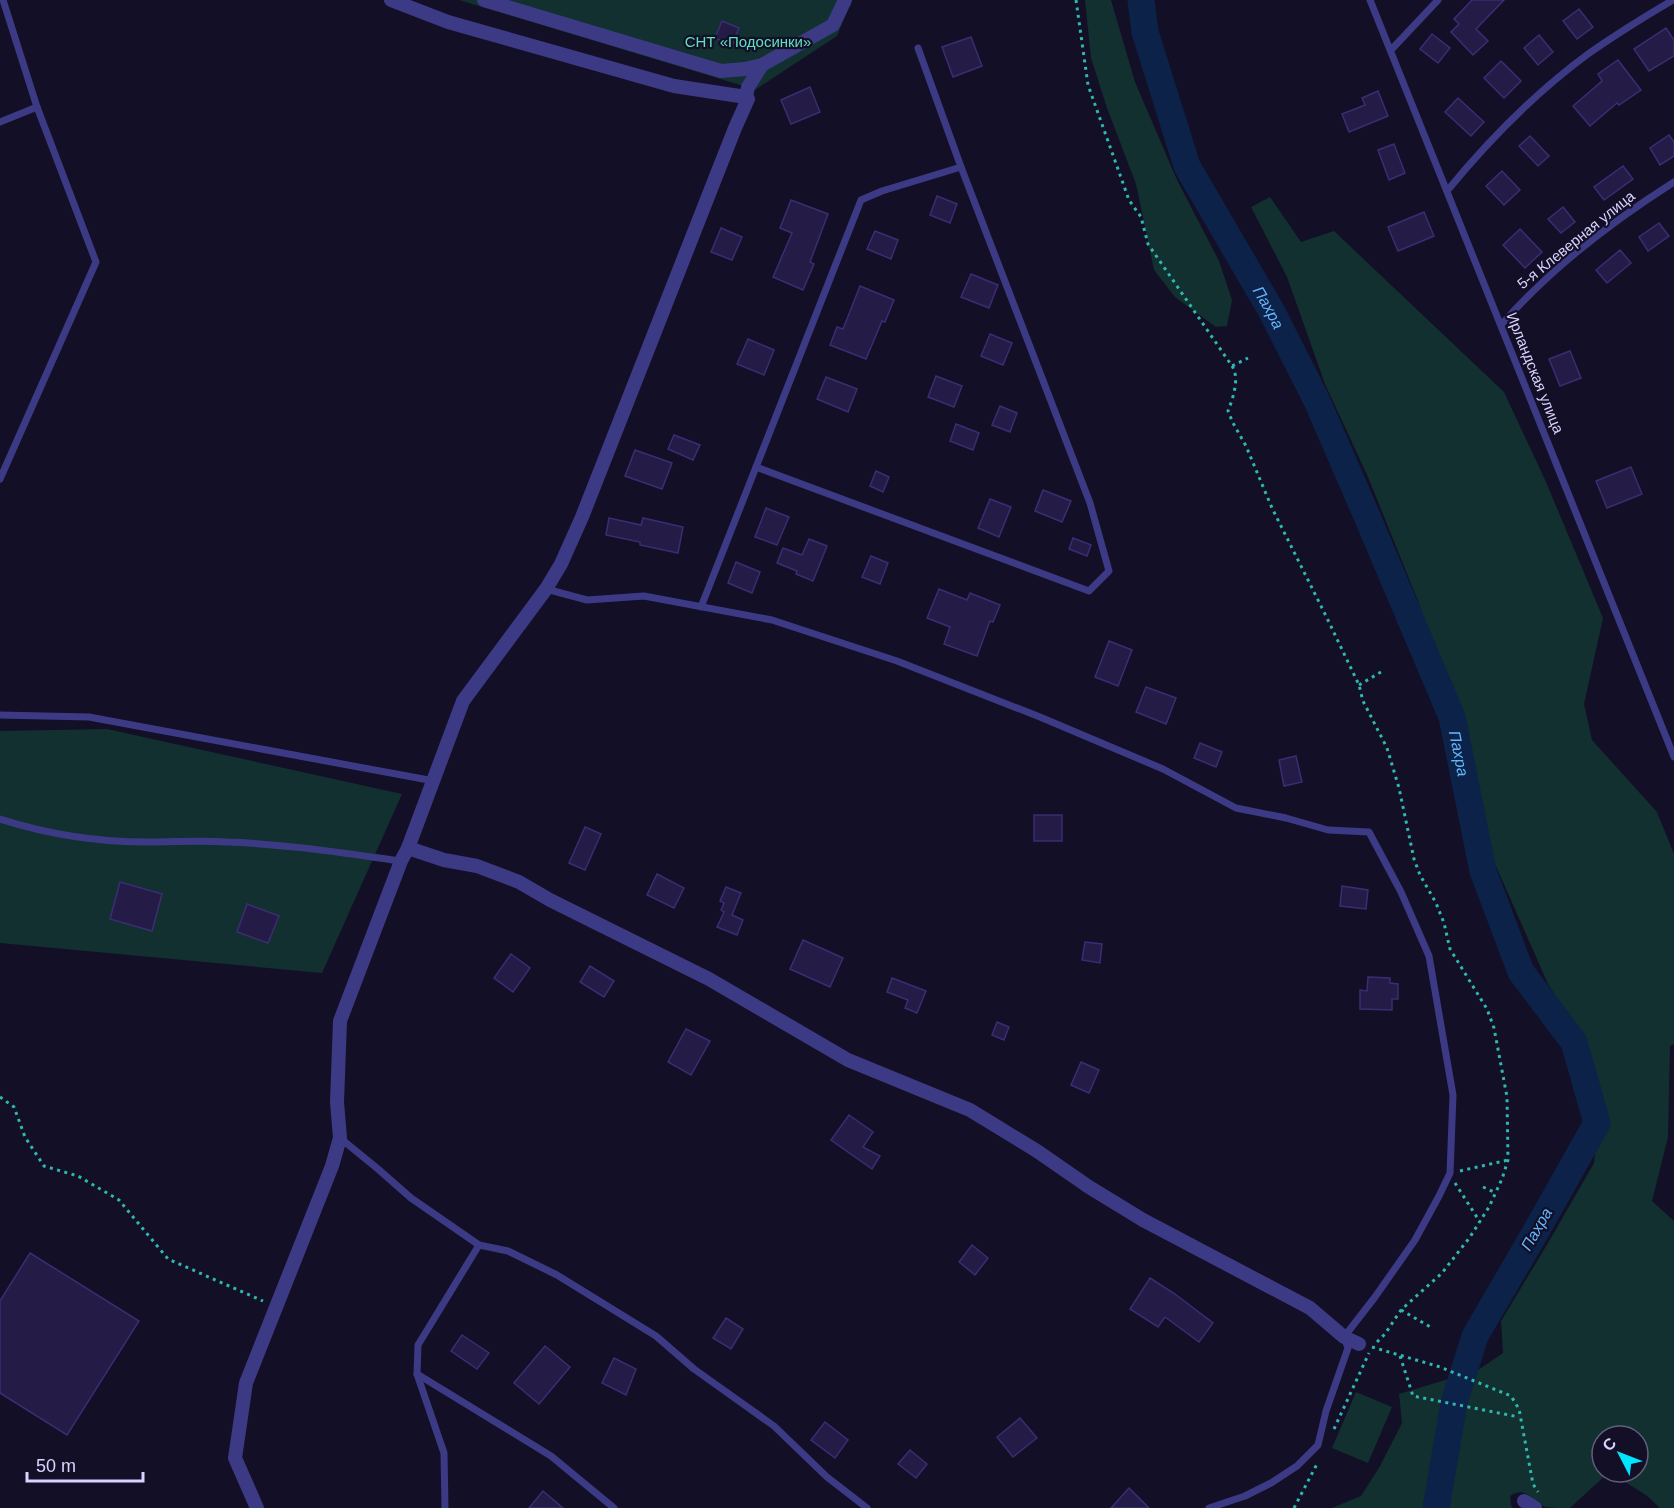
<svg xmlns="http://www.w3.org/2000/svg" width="1674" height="1508" font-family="Helvetica,sans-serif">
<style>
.green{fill:#12302f;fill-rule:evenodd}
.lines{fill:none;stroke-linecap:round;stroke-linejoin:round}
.river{stroke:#0c2248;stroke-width:27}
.building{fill:#241b47;stroke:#3b2d73;stroke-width:1.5}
.path{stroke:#2fb8b0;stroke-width:3;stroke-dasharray:3 4.5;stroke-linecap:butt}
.service{stroke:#3d3a85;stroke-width:7}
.minor{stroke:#3d3a85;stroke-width:14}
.labels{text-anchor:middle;stroke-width:4.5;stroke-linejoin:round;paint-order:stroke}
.park-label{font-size:15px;fill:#5fe0c0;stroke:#130f26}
.street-label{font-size:15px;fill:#d9d4ff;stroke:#130f26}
.water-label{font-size:16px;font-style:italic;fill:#62b6ff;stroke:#130f26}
</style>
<rect width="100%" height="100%" fill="#130f26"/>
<g class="green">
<path d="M459,0H852L837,36L744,97L747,87Z"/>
<path d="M1085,0H1111L1135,82L1177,180L1219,261L1232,300L1227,326L1216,327L1175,297L1154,270L1136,184L1107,108L1091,58Z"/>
<path d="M1270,197L1301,242L1334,231L1504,392L1546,482L1603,618L1584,704L1592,740L1657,812L1674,854V1044L1670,1046L1668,1137L1652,1201L1674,1221V1508H1660L1646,1495L1609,1472L1570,1508C1563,1508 1551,1508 1545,1507C1530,1501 1527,1485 1510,1496L1511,1505L1513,1508H1332L1361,1496L1380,1466L1402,1423L1399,1394L1478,1370L1503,1353L1501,1321L1548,1243L1594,1163L1600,1105L1574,1025L1548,984L1488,848L1476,776L1418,601L1368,477L1325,384L1287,277L1251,207ZM1602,1436H1638V1472H1602Z"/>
<path d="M107,729L402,794L322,973L0,943V731Z"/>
<path d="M1356,1392L1392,1407L1368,1463L1332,1448Z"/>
</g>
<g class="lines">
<path class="river" id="s1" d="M1141,0L1145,32L1187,166L1272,312L1317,401L1363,507L1452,717L1483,871L1521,972L1574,1042L1597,1123L1531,1240L1475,1336L1454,1403L1436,1508"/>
</g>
<g class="building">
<path d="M1472,0H1504L1476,29L1488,41L1473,55L1451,32L1459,24L1454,19Z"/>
<path d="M1579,9L1593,27L1577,39L1563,21Z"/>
<path d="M722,21L739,28L732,45L715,38Z"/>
<path d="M1666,28L1674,40V56L1649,71L1634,49Z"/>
<path d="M1432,34L1450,48L1438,63L1420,49Z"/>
<path d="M1539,35L1553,52L1538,65L1524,48Z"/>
<path d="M971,37L982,66L953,77L942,47Z"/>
<path d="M1618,60L1641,90L1619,105L1617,103L1590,126L1573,106L1602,81L1598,74Z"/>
<path d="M1501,61L1521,81L1504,98L1484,78Z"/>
<path d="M810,87L820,112L791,124L781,100Z"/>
<path d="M1378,91L1388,116L1349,132L1342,114L1365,105L1362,98Z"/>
<path d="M1458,98L1484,122L1471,136L1445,112Z"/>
<path d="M1669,135L1674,142V156L1660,165L1650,148Z"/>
<path d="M1530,136L1549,156L1538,166L1519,146Z"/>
<path d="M1394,144L1405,173L1389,180L1378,150Z"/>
<path d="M1623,166L1633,179L1604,200L1594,187Z"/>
<path d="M1502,171L1520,190L1504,205L1486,186Z"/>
<path d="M937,196L957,204L950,223L930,215Z"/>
<path d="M791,200L828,214L810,262L814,264L803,290L773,277L792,233L780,228Z"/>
<path d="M1563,207L1575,222L1561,233L1548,219Z"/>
<path d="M1424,212L1434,236L1398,251L1388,227Z"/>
<path d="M1659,223L1669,236L1648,251L1639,237Z"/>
<path d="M721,228L742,237L732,260L711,252Z"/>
<path d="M1520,229L1542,252L1525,268L1503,245Z"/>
<path d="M875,231L898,240L891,259L867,249Z"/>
<path d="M1620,250L1631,263L1607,283L1596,270Z"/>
<path d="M971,274L998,285L989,308L961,297Z"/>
<path d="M860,286L894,300L885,322L882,321L866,359L830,345L837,327L843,329Z"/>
<path d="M990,334L1012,343L1003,365L981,356Z"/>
<path d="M748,339L774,350L764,375L737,364Z"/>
<path d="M1570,351L1581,378L1560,386L1549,359Z"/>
<path d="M936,376L962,386L954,407L928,397Z"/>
<path d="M826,377L857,389L848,412L817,399Z"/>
<path d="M1000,406L1017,413L1010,432L992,425Z"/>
<path d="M956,424L979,433L973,450L950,441Z"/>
<path d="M674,435L700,445L693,460L668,449Z"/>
<path d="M635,450L672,463L662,489L625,476Z"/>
<path d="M1631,467L1642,494L1607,508L1596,481Z"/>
<path d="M876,471L889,477L883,492L870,486Z"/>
<path d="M1043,490L1071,501L1062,522L1035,511Z"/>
<path d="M990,499L1011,507L999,537L978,528Z"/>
<path d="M766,508L789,517L777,545L755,537Z"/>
<path d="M609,518L641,525L643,518L683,527L678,553L640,545V542L606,535Z"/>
<path d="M1073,538L1091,545L1087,556L1069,549Z"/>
<path d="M809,539L827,546L813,581L796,574L797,571L777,563L783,548L802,555Z"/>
<path d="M871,556L888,563L880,584L862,577Z"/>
<path d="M736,562L760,572L752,593L728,583Z"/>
<path d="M939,589L967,600L970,593L1000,605L993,622L990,621L977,656L944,644L950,627L927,618Z"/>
<path d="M1109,641L1132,650L1118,686L1095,677Z"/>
<path d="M1146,687L1176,698L1166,724L1136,712Z"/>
<path d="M1200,743L1222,752L1216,767L1194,758Z"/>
<path d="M1296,756L1302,782L1284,786L1279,760Z"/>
<rect x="1034" y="815" width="28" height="26"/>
<path d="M585,827L601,834L585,870L569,863Z"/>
<path d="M657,874L684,888L674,908L647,895Z"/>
<path d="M120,882L162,894L152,931L110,919Z"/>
<path d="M1342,886L1368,890L1366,909L1340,906Z"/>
<path d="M726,887L741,893L732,915L743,920L737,935L717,927L724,912L721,910L724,903L720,901Z"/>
<path d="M247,904L279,916L268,943L237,932Z"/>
<path d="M803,940L843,958L830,987L790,969Z"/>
<path d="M1085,942L1102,944L1100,963L1082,960Z"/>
<path d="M511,954L530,968L513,992L494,978Z"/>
<path d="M590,966L614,981L604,997L580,982Z"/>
<path d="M1368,977L1390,978V983L1398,984V999H1392V1010L1360,1009V990L1367,991Z"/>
<path d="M892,978L926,991L917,1013L905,1008L908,1000L887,992Z"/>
<path d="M997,1022L1009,1027L1004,1040L992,1035Z"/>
<path d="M686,1029L710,1041L691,1075L668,1062Z"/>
<path d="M1081,1062L1099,1070L1089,1093L1071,1085Z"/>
<path d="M849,1115L873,1132L863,1147L880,1156L872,1169L831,1140Z"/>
<path d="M972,1245L988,1258L975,1275L959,1262Z"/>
<path d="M30,1253L139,1321L67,1435L0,1393V1301Z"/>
<path d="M1150,1278L1175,1294L1213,1323L1199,1342L1165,1317L1158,1327L1130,1309Z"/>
<path d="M726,1318L743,1329L731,1349L713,1338Z"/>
<path d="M462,1335L489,1353L477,1369L451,1351Z"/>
<path d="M545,1346L570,1367L539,1404L514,1383Z"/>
<path d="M614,1358L636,1369L626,1395L602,1383Z"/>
<path d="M1020,1418L1037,1438L1013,1457L997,1437Z"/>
<path d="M825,1422L848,1440L835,1458L811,1440Z"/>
<path d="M910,1450L927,1464L916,1478L898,1464Z"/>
<path d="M1129,1488L1149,1508H1111Z"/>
<path d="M543,1491L563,1508H529Z"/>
</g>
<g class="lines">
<g class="path">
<path d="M1076,0L1088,85L1129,200L1141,217L1148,244L1232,366L1248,358"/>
<path d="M1232,366C1240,378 1233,398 1228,411L1233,423L1246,446L1272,508L1327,618L1359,685L1363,701L1387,748L1399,788L1414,859L1420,875L1436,903L1444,923L1450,949L1487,1009L1494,1028L1507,1097L1508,1160L1502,1179L1489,1207L1470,1237L1442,1273L1401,1310L1385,1334L1374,1345"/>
<path d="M1359,685L1381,672"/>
<path d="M0,1097L14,1107L25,1137L44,1166L78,1176L119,1200L168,1259L263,1301"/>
<path d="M1460,1171L1508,1160"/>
<path d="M1455,1183L1480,1222"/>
<path d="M1483,1187L1496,1193"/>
<path d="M1401,1310L1432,1328"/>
<path d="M1372,1347L1440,1367L1511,1396L1519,1409L1533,1484L1538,1492"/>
<path d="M1400,1356L1413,1396L1519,1417"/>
<path d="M1334,1429L1369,1353"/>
<path d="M1294,1508L1318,1462"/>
</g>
<g class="service">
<path d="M3,0L37,107"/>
<path d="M1370,0L1674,757"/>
<path d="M1391,50L1438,0"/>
<path d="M0,122L37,107L96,262L0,479"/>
<path d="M1447,191C1488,141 1535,93 1588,54C1615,35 1644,17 1673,0"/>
<path d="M1501,325C1550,269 1611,222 1674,182"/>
<path d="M756,467L1089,591L1109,571L1090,503L961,167"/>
<path d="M546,589L587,600L644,596L772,620L897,661L1040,717L1163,769L1236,808L1286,818L1328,830L1369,832L1401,892L1429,956L1453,1095L1450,1173L1439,1196L1415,1240L1375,1297L1344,1337L1348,1348L1326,1411L1318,1445L1297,1466L1271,1483L1245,1496L1209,1508"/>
<path d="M701,607L861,200L882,191L961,167L918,48"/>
<path d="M0,715L89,717L434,781"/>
<path d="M0,819C47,834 100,842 149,842C175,842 202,840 227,842C286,844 343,853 401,861"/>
<path d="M340,1138L378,1169L411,1198L479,1245L508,1251L557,1275L656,1336L694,1369L774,1426L827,1477L867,1508"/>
<path d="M417,1374L551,1456L614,1508"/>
<path d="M445,1508L444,1453L417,1374L418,1345L479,1245"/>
</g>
<g class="minor">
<path d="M391,0L448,22L674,86L746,97"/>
<path d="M484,0L721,71L745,69L762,65"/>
<path d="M408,848L463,701L546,589L561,564L582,517L735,128L748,99L746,97L748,87L762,65L833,25L845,0"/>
<path d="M1524,1501L1535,1508"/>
<path d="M257,1508L235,1458L246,1383L332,1166L340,1138L337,1102L340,1021L401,861L408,848L444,860L477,866L519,882L550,900L709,979L848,1060L970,1110L1037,1151L1089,1187L1143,1220L1310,1308L1344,1337L1359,1344"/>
</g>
</g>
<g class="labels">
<g class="park-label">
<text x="748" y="47">СНТ «Подосинки»</text>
</g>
<g class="street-label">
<text transform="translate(1576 240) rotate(-39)" y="5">5-я Клеверная улица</text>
<text transform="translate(1535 373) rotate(68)" y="5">Ирландская улица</text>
</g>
<g class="water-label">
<text dy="6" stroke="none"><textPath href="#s1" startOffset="336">Пахра</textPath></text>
<text dy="6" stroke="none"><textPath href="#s1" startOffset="822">Пахра</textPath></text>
<text transform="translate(1536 1229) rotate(-60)" y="6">Пахра</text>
</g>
</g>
<g transform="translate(1620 1454) rotate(312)"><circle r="28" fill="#130f26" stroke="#625e7d" stroke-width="1.5"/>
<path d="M0-4.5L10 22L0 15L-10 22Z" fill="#00e5ff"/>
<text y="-9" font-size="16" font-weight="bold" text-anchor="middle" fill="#d9d4ff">С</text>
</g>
<path d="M27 1472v9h116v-9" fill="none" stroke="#d9d4ff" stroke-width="3"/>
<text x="36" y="1472" font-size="18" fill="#d9d4ff" stroke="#130f26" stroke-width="4.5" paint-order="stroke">50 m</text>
</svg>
